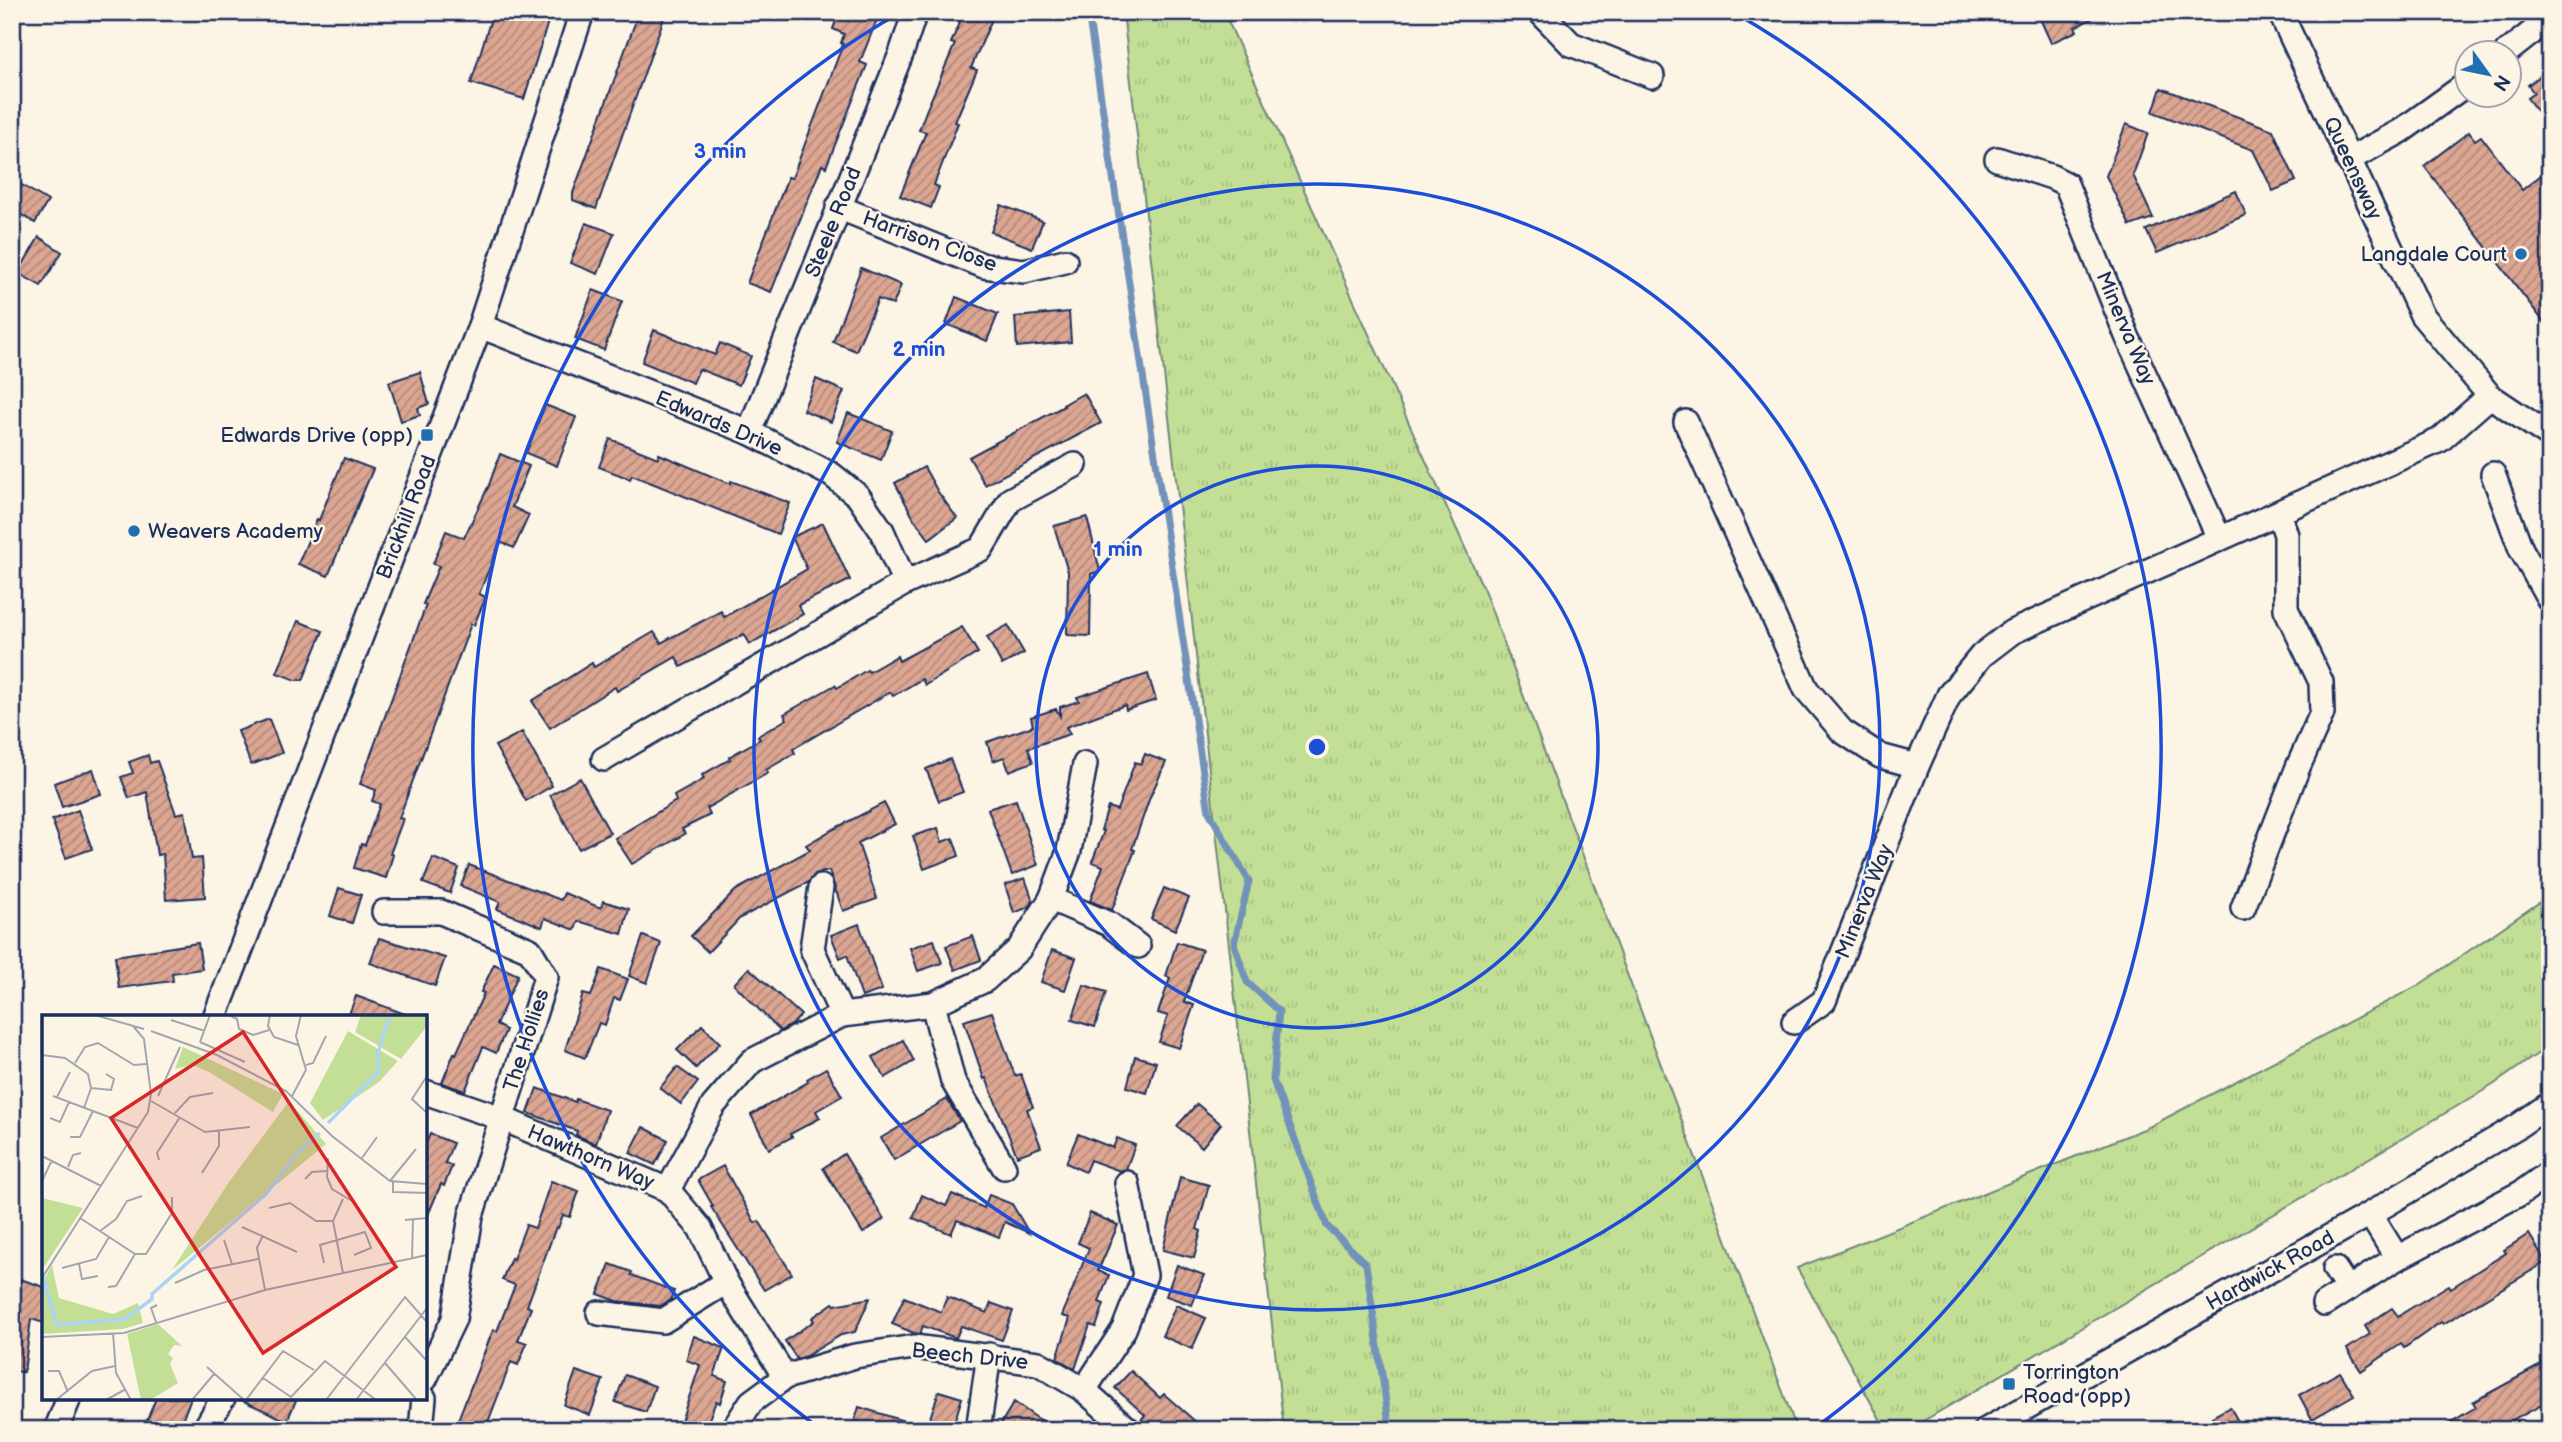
<svg xmlns="http://www.w3.org/2000/svg" width="2562" height="1442" font-family="'Balsamiq Sans',sans-serif">
<style>
.park{fill:url(#park-tufts);stroke:#6f877a;stroke-width:2}
.lines{fill:none;stroke-linecap:round;stroke-linejoin:round}
.stream{stroke:#7292b9;stroke-width:7}
.building{fill:url(#building-hatch);stroke:#1b2f5e;stroke-width:2}
.minor-casing{stroke:#1b2f5e;stroke-width:28}
.minor{stroke:#fcf5e5;stroke-width:23}
.ring{fill:none;stroke:#1d4ed8;stroke-width:3.5}
.poi-dot{fill:#1f6fb2;stroke:#fcf5e5;stroke-width:2.5}
.labels{text-anchor:middle;stroke-width:5;stroke-linejoin:round;paint-order:stroke}
.street-label{font-size:21px;fill:#1b2f5e;stroke:#fcf5e5}
.poi-label{font-size:21px;fill:#1b2f5e;stroke:#fcf5e5;text-anchor:end}
.inset-river{fill:none;stroke:#acd4f6;stroke-width:3.5}
.inset-road{fill:none;stroke:#a2a6af;stroke-width:2}
.view{fill:#d62828;fill-opacity:0.15;stroke:#d62828;stroke-width:3.5}
.inset-edge{fill:none;stroke:#1b2f5e;stroke-width:3.5}
.centre{fill:#1d4ed8;stroke:#fcf5e5;stroke-width:3.5}
.ring-label{font-size:21px;text-anchor:middle;font-weight:bold;fill:#1d4ed8;stroke:#fcf5e5;stroke-width:5;stroke-linejoin:round;paint-order:stroke}
</style>
<defs>
<pattern id="park-tufts" width="24" height="20" patternUnits="userSpaceOnUse" patternTransform="scale(1.75)"><rect width="24" height="20" fill="#c3df96"/><path d="M3 7l-1-3M5 7V3M7 7l1-3M15 17l-1-3M17 17v-4M19 17l1-3" fill="none" stroke="#a7c084"/></pattern>
<pattern id="building-hatch" width="6" height="6" patternUnits="userSpaceOnUse" patternTransform="scale(1.75)"><rect width="6" height="6" fill="#dca692"/><path d="M-1 1l2-2M0 6l6-6M5 7l2-2" fill="none" stroke="#b2887a"/></pattern>
</defs>
<rect width="100%" height="100%" fill="#fcf5e5"/>
<filter id="ink" filterUnits="userSpaceOnUse"><feTurbulence type="fractalNoise" baseFrequency=".0143" numOctaves="2"/><feDisplacementMap in="SourceGraphic" scale="14" xChannelSelector="R" yChannelSelector="G"/><feConvolveMatrix kernelMatrix="1 2 1 2 8 2 1 2 1" color-interpolation-filters="sRGB"/></filter>
<g filter="url(#ink)">
<g class="park">
<path d="M1123,12H1224L1484,590L1797,1430H1284Z"/>
<path d="M2550,895V1045L2493,1085L1908,1430H1886L1797,1268L2149,1127L2419,985Z"/>
</g>
<g class="lines">
<path class="stream" d="M1088,12L1209,812L1249,881L1234,944L1247,982L1279,1011L1273,1080L1327,1226L1366,1264L1390,1430"/>
</g>
<g class="building">
<path d="M493,12H551L524,99L471,83Z"/>
<path d="M639,12H666L596,209L573,200V193Z"/>
<path d="M839,12H880L860,62L867,65L826,167L822,165L771,292L747,283L788,177L792,178L843,44L841,43L844,34L833,29Z"/>
<path d="M964,12H995L971,68L977,70L955,122L958,123L934,185L939,187L931,208L900,196L926,132L919,130L926,111L955,44L951,43Z"/>
<path d="M2037,12H2105L2075,27L2077,31L2051,43Z"/>
<path d="M2550,69V128L2527,98L2534,93L2528,85Z"/>
<path d="M2161,88L2273,130L2296,181L2273,191L2253,150L2153,112Z"/>
<path d="M2126,124L2148,133L2133,175L2153,218L2130,226L2106,176Z"/>
<path d="M2469,132L2475,140L2481,136L2522,190L2550,168V330L2424,166Z"/>
<path d="M12,179L48,201L35,223L12,209Z"/>
<path d="M2236,191L2246,215L2157,253L2146,230Z"/>
<path d="M1001,205L1043,221L1032,248L991,232Z"/>
<path d="M586,223L614,233L598,274L570,263Z"/>
<path d="M39,237L62,252L41,286L18,273Z"/>
<path d="M861,268L901,285L893,305L878,299L856,351L833,342Z"/>
<path d="M593,290L622,301L604,350L575,339Z"/>
<path d="M956,297L998,314L987,341L946,324Z"/>
<path d="M1069,312L1071,342L1017,347L1015,317Z"/>
<path d="M654,330L715,355L720,343L751,356L739,385L699,369L693,383L642,362Z"/>
<path d="M420,372L429,404L418,408L420,415L401,421L389,382Z"/>
<path d="M816,379L844,391L831,422L803,410Z"/>
<path d="M1084,393L1101,423L985,485L969,457L1064,406L1063,405Z"/>
<path d="M545,405L576,417L557,466L526,453Z"/>
<path d="M848,413L892,431L881,460L837,442Z"/>
<path d="M610,439L658,458L659,454L730,484L731,481L790,503L778,534L632,475L630,479L599,467Z"/>
<path d="M500,454L529,466L512,507L529,515L514,548L500,542L479,594L486,597L474,625L471,624L399,818L403,819L390,854L393,855L386,878L354,868L361,844L365,845L380,804L372,801L376,790L360,784L426,605L423,604L439,566L433,564L446,531L464,538L489,485Z"/>
<path d="M344,458L373,469L328,576L298,564L317,519L319,520Z"/>
<path d="M924,467L938,492L957,518L929,539L914,519L895,483Z"/>
<path d="M1087,517L1100,571L1091,574L1090,636L1067,635L1068,572L1054,526Z"/>
<path d="M823,523L850,580L798,605L803,614L750,644L744,634L681,667L676,657L617,691L615,687L550,728L532,701L592,663L594,667L654,632L661,643L721,611L724,617L807,569L792,537Z"/>
<path d="M298,621L323,631L303,680H296L277,673Z"/>
<path d="M1008,625L1024,653L1002,665L987,637Z"/>
<path d="M962,627L978,653L925,685L922,679L893,696L890,692L793,749L795,753L766,770L768,773L707,808L710,815L682,829L685,834L632,864L615,838L676,801L674,796L704,779L702,775L730,759L729,757L760,739L758,736L787,719L784,714L835,685L837,688L867,670L869,672L897,656L899,661Z"/>
<path d="M1148,674L1156,700L1126,710L1125,705L1066,727L1070,734L1028,748L1033,762L1009,771L1004,757L993,761L987,742L1033,726L1031,717L1056,709L1060,716V707L1079,701L1077,697Z"/>
<path d="M269,719L282,753L251,765L238,731Z"/>
<path d="M522,732L552,786L526,801L495,746Z"/>
<path d="M1145,754L1166,762L1150,797L1132,849L1135,850L1112,910L1090,901L1103,866L1092,862L1104,831L1101,830L1108,807L1117,810L1135,762L1141,764Z"/>
<path d="M148,755L150,763L157,761L176,814L185,812L192,859L202,858L205,897L166,900L163,854L157,855L147,792L129,798L121,777L133,773L129,762Z"/>
<path d="M950,759L963,792L939,801L926,769Z"/>
<path d="M93,769L101,794L62,807L54,783Z"/>
<path d="M580,778L610,833L579,849L550,795Z"/>
<path d="M1016,800L1038,865L1012,875L988,809Z"/>
<path d="M884,803L895,824L858,843L877,899L843,911L829,871L815,874L809,882L740,918L708,952L691,936L736,890L810,850L806,845L830,831Z"/>
<path d="M78,810L92,849L66,858L52,820Z"/>
<path d="M938,828L942,842L953,838L959,856L924,869L913,836Z"/>
<path d="M433,858L459,868L450,893L423,883Z"/>
<path d="M469,865L561,900L564,893L601,908L603,901L629,909L622,934L578,921L575,930L545,918L542,927L497,909L500,902L461,886Z"/>
<path d="M1025,878L1033,901L1029,907L1014,913L1005,885Z"/>
<path d="M339,888L361,895L352,923L330,916Z"/>
<path d="M1164,888L1189,898L1175,930L1151,919Z"/>
<path d="M859,924L882,990L862,997L847,955L840,958L831,935Z"/>
<path d="M643,936L661,943L647,983L629,976Z"/>
<path d="M973,936L981,960L955,970L946,946Z"/>
<path d="M379,938L445,958L435,986L370,963Z"/>
<path d="M934,940L942,963L918,971L910,948Z"/>
<path d="M1177,942L1202,950L1184,1002L1194,1005L1179,1048L1159,1042L1168,1016L1158,1013L1170,978L1166,976Z"/>
<path d="M198,943L202,969L172,973L173,981L119,988L115,956Z"/>
<path d="M1052,950L1076,958L1065,990L1041,982Z"/>
<path d="M494,964L518,975L496,1025L506,1030L496,1053L483,1047L465,1091L442,1083L454,1053L456,1054L484,993L481,992Z"/>
<path d="M749,968L801,1015L792,1025L780,1031L734,984Z"/>
<path d="M601,969L628,979L620,1000L614,998L605,1025L599,1023L585,1058L565,1050L583,994L591,996Z"/>
<path d="M1084,985L1106,992L1095,1027L1072,1020Z"/>
<path d="M356,996L408,1015L407,1017H348Z"/>
<path d="M992,1012L1015,1076L1021,1074L1033,1107L1027,1109L1041,1147L1017,1156L986,1078L984,1079L964,1021Z"/>
<path d="M702,1025L720,1043L696,1068L677,1050Z"/>
<path d="M903,1040L914,1061L885,1078L873,1057Z"/>
<path d="M1135,1056L1156,1062L1147,1093L1127,1087Z"/>
<path d="M677,1067L698,1082L681,1104L660,1088Z"/>
<path d="M826,1068L842,1096L816,1111L820,1118L790,1134L792,1137L769,1149L751,1115L808,1082L807,1079Z"/>
<path d="M537,1088L575,1102L576,1099L607,1110L596,1144L576,1135L577,1131L528,1113Z"/>
<path d="M947,1099L960,1121L894,1160L881,1138Z"/>
<path d="M1197,1104L1221,1124L1202,1147L1177,1126Z"/>
<path d="M643,1127L668,1140L655,1165L630,1153Z"/>
<path d="M430,1134L453,1143L445,1163L452,1166L444,1186L441,1184L425,1222V1146Z"/>
<path d="M1078,1134L1113,1148L1117,1138L1135,1145L1126,1169L1120,1171L1090,1160L1085,1172L1066,1163Z"/>
<path d="M844,1154L884,1219L863,1233L823,1168Z"/>
<path d="M723,1166L755,1223L759,1221L792,1274L764,1290L711,1207L713,1206L698,1180Z"/>
<path d="M1180,1177L1209,1185L1197,1229L1201,1231L1194,1258L1163,1250Z"/>
<path d="M551,1181L579,1191L570,1217L563,1215L558,1228L556,1227L527,1306L531,1308L518,1340L527,1343L518,1365L511,1362L485,1430H454L493,1330L497,1331L515,1285L502,1280L511,1258L513,1259L526,1225L535,1228Z"/>
<path d="M952,1194L984,1208L989,1195L1012,1204L1029,1233L1005,1222L999,1237L957,1220L951,1234L913,1218L922,1195L946,1206Z"/>
<path d="M1090,1213L1118,1225L1098,1271L1109,1275L1099,1302L1104,1304L1096,1327L1090,1325L1075,1369L1057,1358L1070,1318L1062,1316L1089,1248L1078,1243Z"/>
<path d="M2529,1234L2546,1262L2443,1324L2441,1322L2404,1348L2401,1344L2361,1371L2347,1349L2370,1334L2365,1326L2392,1308L2398,1316L2449,1285L2451,1288L2506,1253L2504,1250Z"/>
<path d="M610,1264L632,1272L631,1275L674,1291L670,1300L660,1306L617,1301L598,1294Z"/>
<path d="M1177,1265L1204,1275L1192,1305L1166,1296Z"/>
<path d="M20,1279L44,1287V1323L31,1319L24,1372L12,1371V1304Z"/>
<path d="M904,1297L941,1312L947,1297L987,1313L991,1303L1013,1311L1002,1340L961,1326L956,1338L923,1326L920,1334L914,1333L892,1324Z"/>
<path d="M870,1298L855,1332L841,1335L806,1356L797,1359L785,1341L814,1321L812,1318L833,1303L835,1305Z"/>
<path d="M1176,1305L1206,1318L1192,1349L1162,1336Z"/>
<path d="M694,1336L724,1348L714,1376L727,1381L720,1403L716,1401L705,1430H678L700,1365L686,1360Z"/>
<path d="M2550,1360V1400L2496,1430H2438L2476,1407L2473,1402Z"/>
<path d="M576,1371L603,1380L590,1415L564,1405Z"/>
<path d="M1131,1371L1160,1398L1164,1394L1205,1430H1149L1140,1421L1145,1415L1115,1388Z"/>
<path d="M2340,1372L2354,1395L2312,1419L2299,1395Z"/>
<path d="M625,1375L655,1386L646,1412L615,1402Z"/>
<path d="M939,1391L962,1398L952,1429L929,1421Z"/>
<path d="M156,1398H191L178,1430H143Z"/>
<path d="M237,1398H297L287,1421Z"/>
<path d="M1014,1402L1037,1418L1059,1430H997Z"/>
<path d="M859,1407L917,1425V1430H852Z"/>
<path d="M2230,1407L2243,1430H2219L2212,1417Z"/>
</g>
<g class="lines">
<g class="minor-casing">
<g id="minor">
<path d="M1540,12L1571,44L1652,76"/>
<path d="M2280,12L2422,315L2490,396L2550,436"/>
<path d="M2507,52L2550,18"/>
<path d="M1997,159L2052,177L2066,184L2127,336L2219,538"/>
<path d="M2348,160L2401,131L2468,83"/>
<path d="M838,207L984,266L1024,271L1065,261"/>
<path d="M480,326L749,432L832,475L858,496L882,531L905,583"/>
<path d="M1686,422L1806,689L1842,731L1880,756L1917,766"/>
<path d="M749,432L901,54L915,12"/>
<path d="M2493,474L2521,549L2550,601"/>
<path d="M604,759L905,583L981,549L1010,500L1075,465"/>
<path d="M821,887L812,949L842,1015"/>
<path d="M1051,899L1109,924L1138,946"/>
<path d="M2243,908L2298,767L2322,713L2321,682L2286,609V535L2279,513"/>
<path d="M384,912H441L530,950L546,977L471,1216L454,1319L425,1379"/>
<path d="M933,1004L953,1081L1004,1167"/>
<path d="M215,1017L480,326L582,12"/>
<path d="M1794,1022L1824,1001L1917,766L1949,695L1982,655L2012,632L2440,440L2490,396"/>
<path d="M425,1092L501,1118L668,1190L700,1228L726,1282L785,1377"/>
<path d="M668,1190L713,1106L752,1061L842,1015L933,1004L985,980L1019,949L1051,899L1069,851L1085,764"/>
<path d="M2370,1214L2397,1258"/>
<path d="M2335,1269L2348,1289"/>
<path d="M2324,1304L2397,1258L2521,1193L2550,1172"/>
<path d="M599,1313L663,1321L726,1282"/>
<path d="M1084,1390L1124,1329L1145,1275L1127,1183"/>
<path d="M206,1427L223,1398"/>
<path d="M421,1429L424,1398"/>
<path d="M56,1430L69,1398"/>
<path d="M733,1430L751,1402L785,1377L855,1356L914,1347L1038,1363L1084,1390L1129,1430"/>
<path d="M978,1430L989,1355"/>
<path d="M1986,1430L2370,1214L2518,1126L2550,1104"/>
</g>
</g>
<use href="#minor" class="minor"/>
</g>
</g>
<g class="ring">
<circle cx="1317" cy="747" r="281"/>
<circle cx="1317" cy="747" r="563"/>
<path d="M815 1425A844 844 0 0 1 901 12M1733 12A844 844 0 0 1 1819 1425"/>
</g>
<g class="poi-dot">
<circle cx="2521" cy="254" r="7"/>
<rect x="420" y="428" width="14" height="14" rx="3.5"/>
<circle cx="134" cy="531" r="7"/>
<rect x="2002" y="1377" width="14" height="14" rx="3.5"/>
</g>
<g class="labels">
<g class="street-label">
<text transform="translate(2353 168) rotate(65)" y="7">Queensway</text>
<text transform="translate(833 222) rotate(-68)" y="7">Steele Road</text>
<text transform="translate(930 241) rotate(20)" y="7">Harrison Close</text>
<text transform="translate(2126 328) rotate(67)" y="7">Minerva Way</text>
<text transform="translate(719 423) rotate(23)" y="7">Edwards Drive</text>
<text transform="translate(406 517) rotate(-69)" y="7">Brickhill Road</text>
<text transform="translate(1864 901) rotate(-68)" y="7">Minerva Way</text>
<text transform="translate(526 1040) rotate(-72)" y="7">The Hollies</text>
<text transform="translate(591 1157) rotate(23)" y="7">Hawthorn Way</text>
<text transform="translate(2270 1270) rotate(-29)" y="7">Hardwick Road</text>
<text transform="translate(970 1356) rotate(6)" y="7">Beech Drive</text>
</g>
<g class="poi-label">
<text x="2507" y="261">Langdale Court</text>
<text x="413" y="442">Edwards Drive (opp)</text>
<text x="148" y="538" text-anchor="start">Weavers Academy</text>
<text x="2023" y="1379" text-anchor="start">Torrington<tspan x="2023" dy="24">Road (opp)</tspan></text>
</g>
</g>
<g transform="translate(42 1015)">
<rect width="385" height="385" fill="#fcf5e5"/>
<path d="M319,0H385V11L359,44L313,17Z" fill="#c3df96"/>
<path d="M306,16L356,46L337,67L281,105L268,88ZM141,32L241,79L231,97L167,57L151,50L133,54ZM247,86L284,129L130,255L187,167ZM0,183L41,193L0,255ZM10,250L17,283L71,299L96,288L101,308L81,314L0,319V268ZM116,309L140,331L132,330L126,339L131,343L128,349L136,368L108,385H99L85,319Z" fill="#c3df96"/>
<path class="inset-river" d="M286,108L337,56L336,38L348,0M0,258L15,310L83,304L110,284V279L224,179L256,137L278,118"/>
<path class="inset-road" d="M53,0L102,14M187,0L195,4L197,14L211,20L227,15M228,0L226,11L232,22L256,30M129,5L163,16M109,16L175,40L244,76L290,121L348,166L385,169M158,27L203,47M158,27L168,0M0,40L23,43L46,59L49,73L42,93M33,48L43,32L56,28L92,50L104,49M264,50L271,48L284,21M385,61L370,84L385,98M49,73L69,75L72,64L64,59M11,81L96,113M116,81L138,32M250,81L264,55L254,21L259,0M15,82L28,57M109,86L163,117L208,112M133,98L148,82L171,78M8,103L18,107L27,87M28,122H38L51,96M0,141L59,171M286,143L285,162L290,174L310,186M320,143L335,122M117,145L115,138L138,102M26,152L31,140L39,138M160,158L177,131V116M263,164L270,157L284,156M0,166L10,145M348,166L374,134M351,167V177L385,178M301,184L291,206L301,258M227,193L248,188L274,206H291M38,203L93,239H104L130,198V182M363,205L385,203M200,212L255,237M58,216L74,204L85,186L100,181M221,220L215,233L223,275M182,225L190,249M370,243L371,204M282,248L278,230L323,217L329,233L312,240M37,249L40,264L56,261M20,253L54,244L67,222M0,263L106,97L109,79L102,24L91,11M133,268L162,255L216,244M66,272L74,271L93,239M114,307L109,293L115,290M71,318L74,358L89,385M0,322L82,318L223,275L385,240M363,322L385,346M343,348L374,384M165,352L202,385M6,356H17L26,377M221,363L249,382L283,346L334,385M14,385L50,356L73,351M64,385L84,374M150,385L172,359M204,385L241,336L272,355M284,385L363,282L385,307M314,385L385,293"/>
<path class="view" d="M201,17L354,252L221,338L69,103Z"/>
<rect width="385" height="385" class="inset-edge"/>
</g>
<circle cx="1317" cy="747" r="10" class="centre"/>
<g class="ring-label">
<text x="720" y="158">3 min</text>
<text x="919" y="356">2 min</text>
<text x="1118" y="556">1 min</text>
</g>
<rect width="2562" height="1442" fill="none" stroke="#fcf5e5" stroke-width="42"/>
<rect x="21" y="21" width="2520" height="1400" fill="none" stroke="#1b2f5e" stroke-width="2.5" filter="url(#ink)"/>
<g transform="translate(2488 74) rotate(123)"><circle r="33" fill="#fcf5e5" stroke="#a2a6af" stroke-width="2"/>
<path d="M0-5L12 26L0 18L-12 26Z" fill="#1f6fb2"/>
<text y="-10" font-size="19" font-weight="bold" text-anchor="middle" fill="#1b2f5e">N</text>
</g>
</svg>
